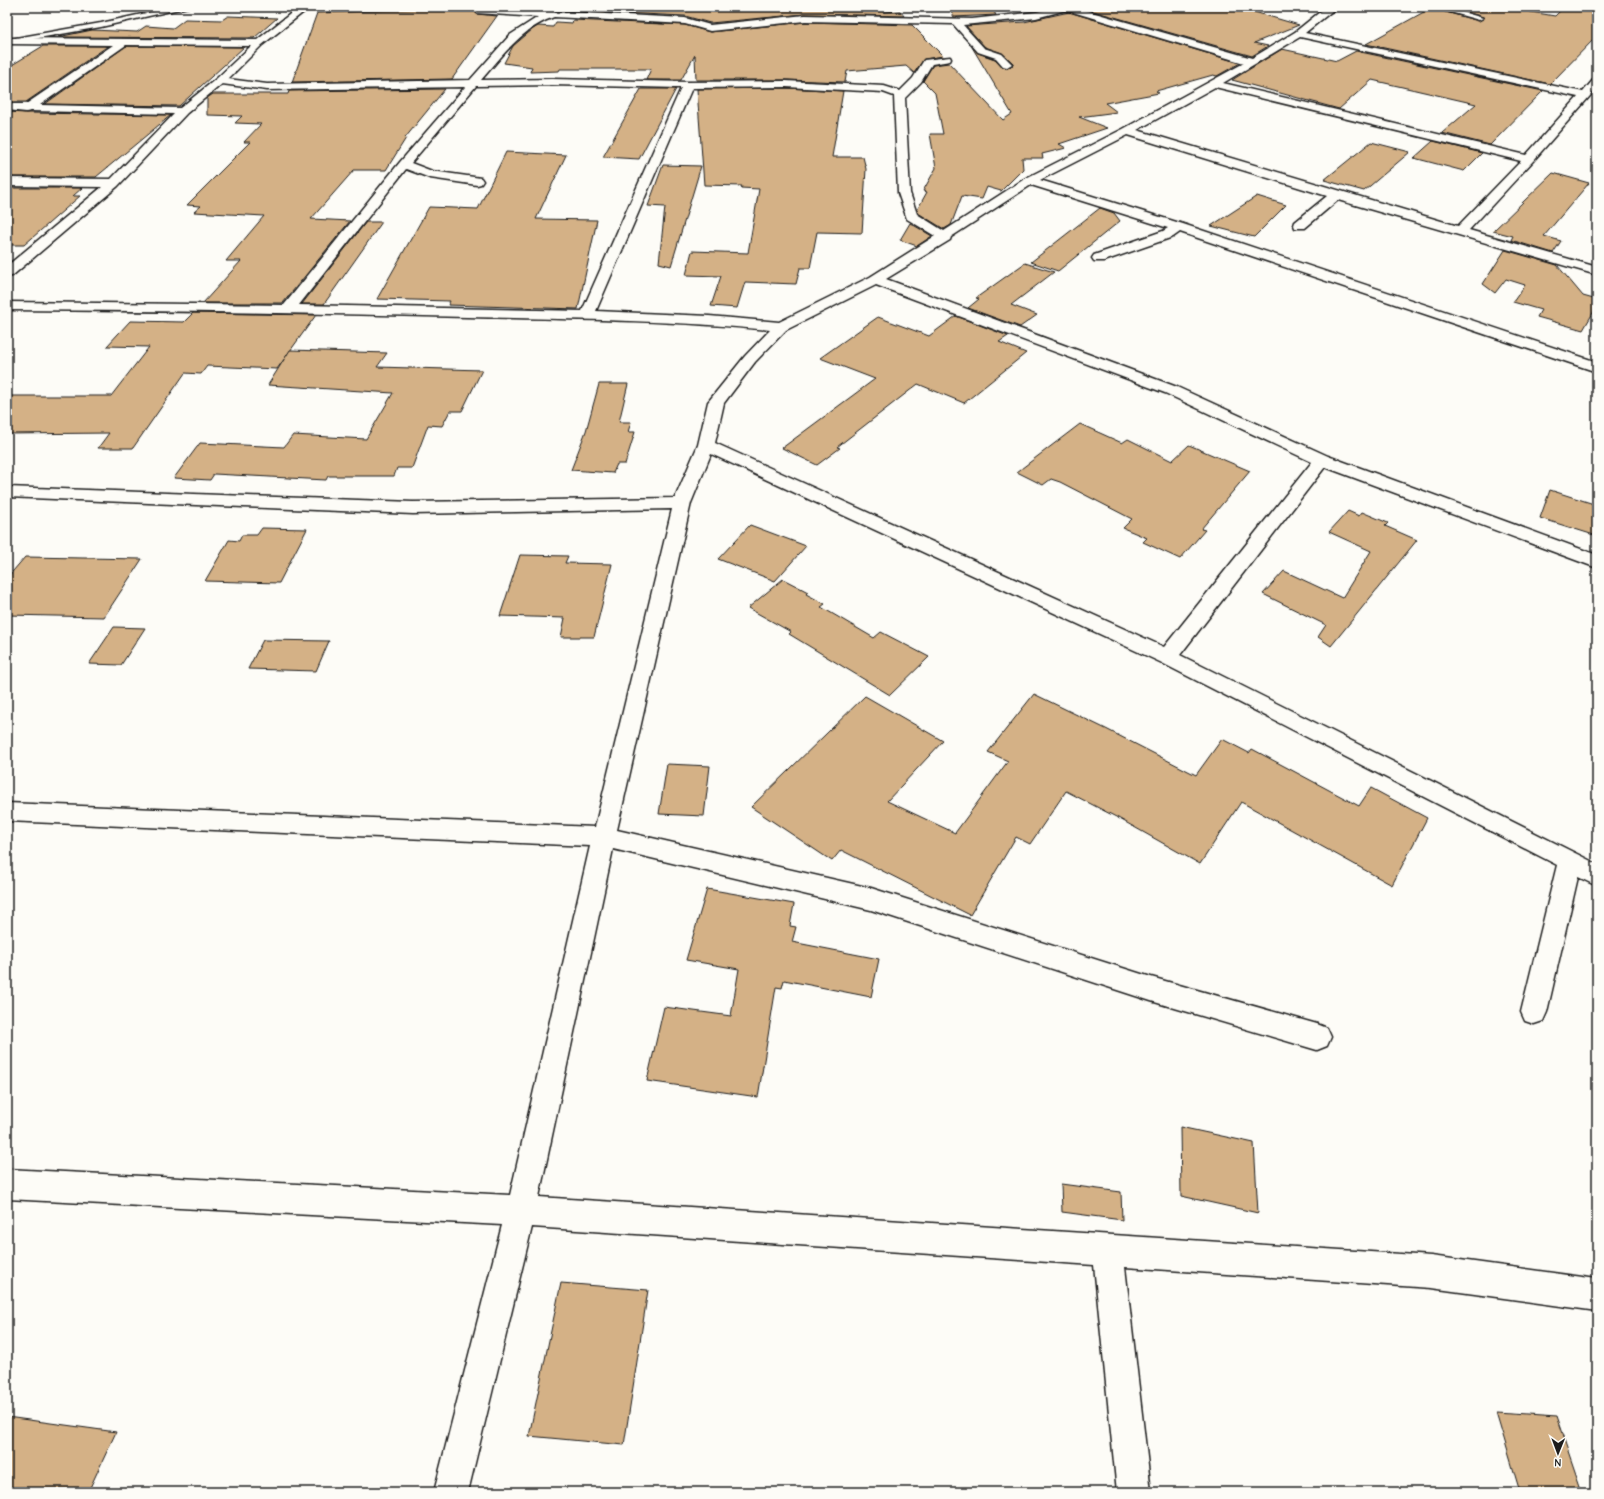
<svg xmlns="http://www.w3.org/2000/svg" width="1604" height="1499" font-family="'Comic Neue',sans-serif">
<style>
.building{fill:#d4b186;stroke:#1c1c1c}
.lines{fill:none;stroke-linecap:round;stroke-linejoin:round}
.service-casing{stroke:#1c1c1c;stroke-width:3}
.minor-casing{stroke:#1c1c1c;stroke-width:3}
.service{fill:#fdfcf7;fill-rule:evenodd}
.minor{fill:#fdfcf7;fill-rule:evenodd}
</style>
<rect width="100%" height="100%" fill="#fdfcf7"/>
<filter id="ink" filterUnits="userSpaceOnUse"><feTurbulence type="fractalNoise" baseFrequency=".025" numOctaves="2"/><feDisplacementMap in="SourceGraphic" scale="8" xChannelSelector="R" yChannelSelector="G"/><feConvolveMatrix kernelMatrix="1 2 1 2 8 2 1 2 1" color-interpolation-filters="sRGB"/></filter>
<g filter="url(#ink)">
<g class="building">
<path d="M426,7H478L476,9L477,14L497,16L452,79L292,82L317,13L424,9Z"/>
<path d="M578,7H877L884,12L900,11L904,16L805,14L710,23L685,16L577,11Z"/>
<path d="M948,7H991L996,15L954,17Z"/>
<path d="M1096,7H1237L1299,25L1254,43L1268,46L1252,56L1086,9Z"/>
<path d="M1450,7H1501L1555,16L1564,7L1597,11V36L1550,84L1366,44L1431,8L1479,21L1484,18L1483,17Z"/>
<path d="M1069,12L1240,63L1217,76L1213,75L1156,91L1159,93L1105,103L1117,112L1079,117L1107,128L1059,144L1066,148L1042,154L1043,158H1022L1023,169L1001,191L987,187L982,199L962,196L951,225L944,229L918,213L917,210L927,192L923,191L936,168L930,134H943L935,93L923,81L933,65L949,63L1003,120L1012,114L972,47L978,53L995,59L1003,67L1008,68L1013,65V63L1002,53L985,47L966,26L1024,22Z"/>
<path d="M228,16L277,18L254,38L58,37L92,30L137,32L146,26L173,28L185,19L222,20Z"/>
<path d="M573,20L685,25L710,32L805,22L912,25L943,56L924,59L914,73L906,66L847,71L845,82L786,80H696L695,55L681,80H646L651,69H560L559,71L530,72L532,67L504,63L513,46L533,29L538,26L553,27L556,22L572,23Z"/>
<path d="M43,46H108L26,102H7V68Z"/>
<path d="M126,46L244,47L179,106L45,104Z"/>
<path d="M1282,49L1337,61L1356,51L1543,91L1490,145L1442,133L1476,104L1372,80L1339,109L1232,80Z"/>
<path d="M786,88L843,91L832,157H863L866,169L862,233L817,232L810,268H800L796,284L745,282L737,308L711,306L721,276L686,275L692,251L748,253L759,189L741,188L742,186L704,185L697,89Z"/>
<path d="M445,89L405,138H406L386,170H354L311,219L350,221L283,303H203L241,261H226L264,216L194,212L201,206L187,205L250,142H244L261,124L235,123L242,116L207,115V98L213,94H288L289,91Z"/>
<path d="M641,89H676L639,159L603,157Z"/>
<path d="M7,112L26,113L171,115L96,177H7Z"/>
<path d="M1433,141L1482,153L1464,171L1414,158Z"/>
<path d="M1371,142L1410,152L1364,191L1324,180Z"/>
<path d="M506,152L566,155L536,219L597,220L578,309L448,305L450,301L377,299L429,207L478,209Z"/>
<path d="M663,165L701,166L671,266L659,263L665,207L648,206Z"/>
<path d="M1553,173L1589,183L1544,236L1561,241L1553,253L1511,240L1513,236L1493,231Z"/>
<path d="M7,188H82L73,196H80L24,245H7Z"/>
<path d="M1257,196L1286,205L1254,237L1211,226Z"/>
<path d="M1100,208L1114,213L1120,221L1058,271L1031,262Z"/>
<path d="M366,222H382L324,304H302Z"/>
<path d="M910,223L932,236L917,246L900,240Z"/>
<path d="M1505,250L1557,265L1583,296L1597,300V306L1583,330L1537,317L1541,310L1513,302L1525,285L1506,279L1495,293L1483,284Z"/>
<path d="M1025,263L1054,272L1011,305L1037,315L1020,327L968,308L979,299L976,298Z"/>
<path d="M193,313L316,315L277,369L207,366L201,374L185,373L133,448H98L109,433L7,434V396H111L149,347L107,346L130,321L184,322Z"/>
<path d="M956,316L1008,336L999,342L1026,353L964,403L918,384L837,447L840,448L817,465L782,448L875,379L820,358L878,317L929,336Z"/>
<path d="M290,350L387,353L377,367L482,370L462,411H450L442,426L428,425L412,468H397L394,476H328L326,480L214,474L210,480L174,478L200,443L284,447L293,435L366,439L393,393L268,385Z"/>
<path d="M599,384H628L619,422H631L628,432H635L625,464H617L613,473L571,470L586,431Z"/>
<path d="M1080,424L1122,443L1128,439L1172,461L1189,445L1250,471L1201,529L1205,530L1180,559L1143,542L1147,538L1123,528L1132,519L1060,482L1051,479L1043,485L1017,472Z"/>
<path d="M1550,490L1597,505V536L1540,518Z"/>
<path d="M1348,511L1359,516L1362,512L1388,523L1385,526L1417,540L1331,646L1318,637L1326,625L1263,594L1284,571L1342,598L1371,551L1329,532Z"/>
<path d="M750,525L806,546L775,581L718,559Z"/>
<path d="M262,528L307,529L279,583L205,581L229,540L239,541L242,535H257Z"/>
<path d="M520,555L568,556L565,563L612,564L594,637H561L565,618L500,616Z"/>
<path d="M25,557L142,559L104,617L7,615V578Z"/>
<path d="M783,579L808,592L806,594L825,604L821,607L874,638L881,632L929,657L890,695L789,634L791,632L748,608Z"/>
<path d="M114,627L145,628L121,665L89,664Z"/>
<path d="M263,640L329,641L316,671L248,669Z"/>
<path d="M1034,694L1106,729L1196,775L1222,739L1249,753L1252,749L1359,806L1371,788L1427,818L1392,885L1241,802L1200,864L1118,818L1066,791L1030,844L1016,837L970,915L841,850L832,861L751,807L865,696L943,741L887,801L955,833L1008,761L988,752Z"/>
<path d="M667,764L710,766L704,816L659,814Z"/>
<path d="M707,889L794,904L790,926L796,927L792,942L879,959L871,997L784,980L782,988L776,987L758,1097L647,1081L664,1007L731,1016L739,969L686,960Z"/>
<path d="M1180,1127L1254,1143L1258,1213L1181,1196Z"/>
<path d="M1061,1184L1121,1192L1122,1220L1062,1212Z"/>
<path d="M561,1283L648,1290L624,1445L529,1436Z"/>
<path d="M1496,1412L1557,1416L1583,1492H1520Z"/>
<path d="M7,1417L116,1432L88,1492H7Z"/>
</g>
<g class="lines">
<g class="service-casing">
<g id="service">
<path d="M174,7H188L101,27L10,43L7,42V39H10L101,23Z"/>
<path d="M1432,7H1445L1483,18L1479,20Z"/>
</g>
</g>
<g class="minor-casing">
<path id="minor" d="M299,7H310L262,45L228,79L267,84L470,80L510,35L538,17L477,13V9L480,8L685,18L710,25L805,15L972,19L1036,12L1058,7H1074L1252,58L1295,32L1326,7H1337L1305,33L1583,92L1593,80L1597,79V88L1533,161L1469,230L1597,267V275L1338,200L1305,228H1295L1294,225L1295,222L1327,196L1128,135L1040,180L1183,224L1597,362V372L1180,232L1173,237L1104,261H1094L1092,258L1094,255L1163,231L1168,228L1031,185L951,237L950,240L886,279L1177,387L1328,456L1597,555V568L1325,467L1180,655L1597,864V886L1578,877L1547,1012L1543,1021L1534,1024L1525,1021L1521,1012L1557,865L1160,662L711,454L691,503L617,830L871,888L1151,977L1317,1024L1327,1028L1331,1037L1327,1046L1317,1050L1151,1001L871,910L613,849L539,1197L1431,1256L1597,1279V1311L1431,1288L1125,1267L1151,1492H1117L1094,1265L532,1227L468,1492H434L502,1225L7,1199V1169L510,1195L590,846L7,821V803L595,827L672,509L413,514L7,497V487L413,502L675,498L698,445L708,402L745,356L770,330C669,320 568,319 467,317C314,313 160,311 7,310V302L284,305L400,162L465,87L267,90L222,84L187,113L118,186L12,276L7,277V266L102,187L7,186V178L111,179L174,114L31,111L26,112L7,110V104H26L113,45L7,44V38L257,40ZM1066,10L1244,63L1123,129L1026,178L944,231L917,214L910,193L905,98L921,82L932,64L950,61L951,59L950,57L924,60L913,78L900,91L884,86L786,81L688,82L552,79L481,80C503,55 522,28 554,17L685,24L710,31L805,21L953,24L978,52L996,58L1003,66L1007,67L1012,64L1002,54L984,48L963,25L1036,18ZM1300,37L1578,97L1526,155L1223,83ZM126,45L251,46L216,79L180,108L40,105ZM552,85L681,88L582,311L299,305L406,169L430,178L477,185L481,184L483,181L481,178L432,171L411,163L476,86ZM786,87L883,92L894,96L898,193L907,219L935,236L870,277L779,322L709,316L596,311L692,88ZM1215,87L1521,161L1458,226L1137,130ZM876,285L1165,393L1312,462L1164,647L715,443L724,403L755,362L786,330Z"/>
</g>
<use href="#service" class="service"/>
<use href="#minor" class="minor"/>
</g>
</g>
<rect width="1604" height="1499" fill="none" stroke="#fdfcf7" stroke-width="24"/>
<rect x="12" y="12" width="1580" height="1475" fill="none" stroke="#1c1c1c" stroke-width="1.5" filter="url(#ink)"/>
<g transform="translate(1558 1453) rotate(181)" stroke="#fdfcf7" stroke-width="3" paint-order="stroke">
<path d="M0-3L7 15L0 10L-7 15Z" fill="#1c1c1c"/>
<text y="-6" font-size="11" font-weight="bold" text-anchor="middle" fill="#1c1c1c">N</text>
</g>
</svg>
